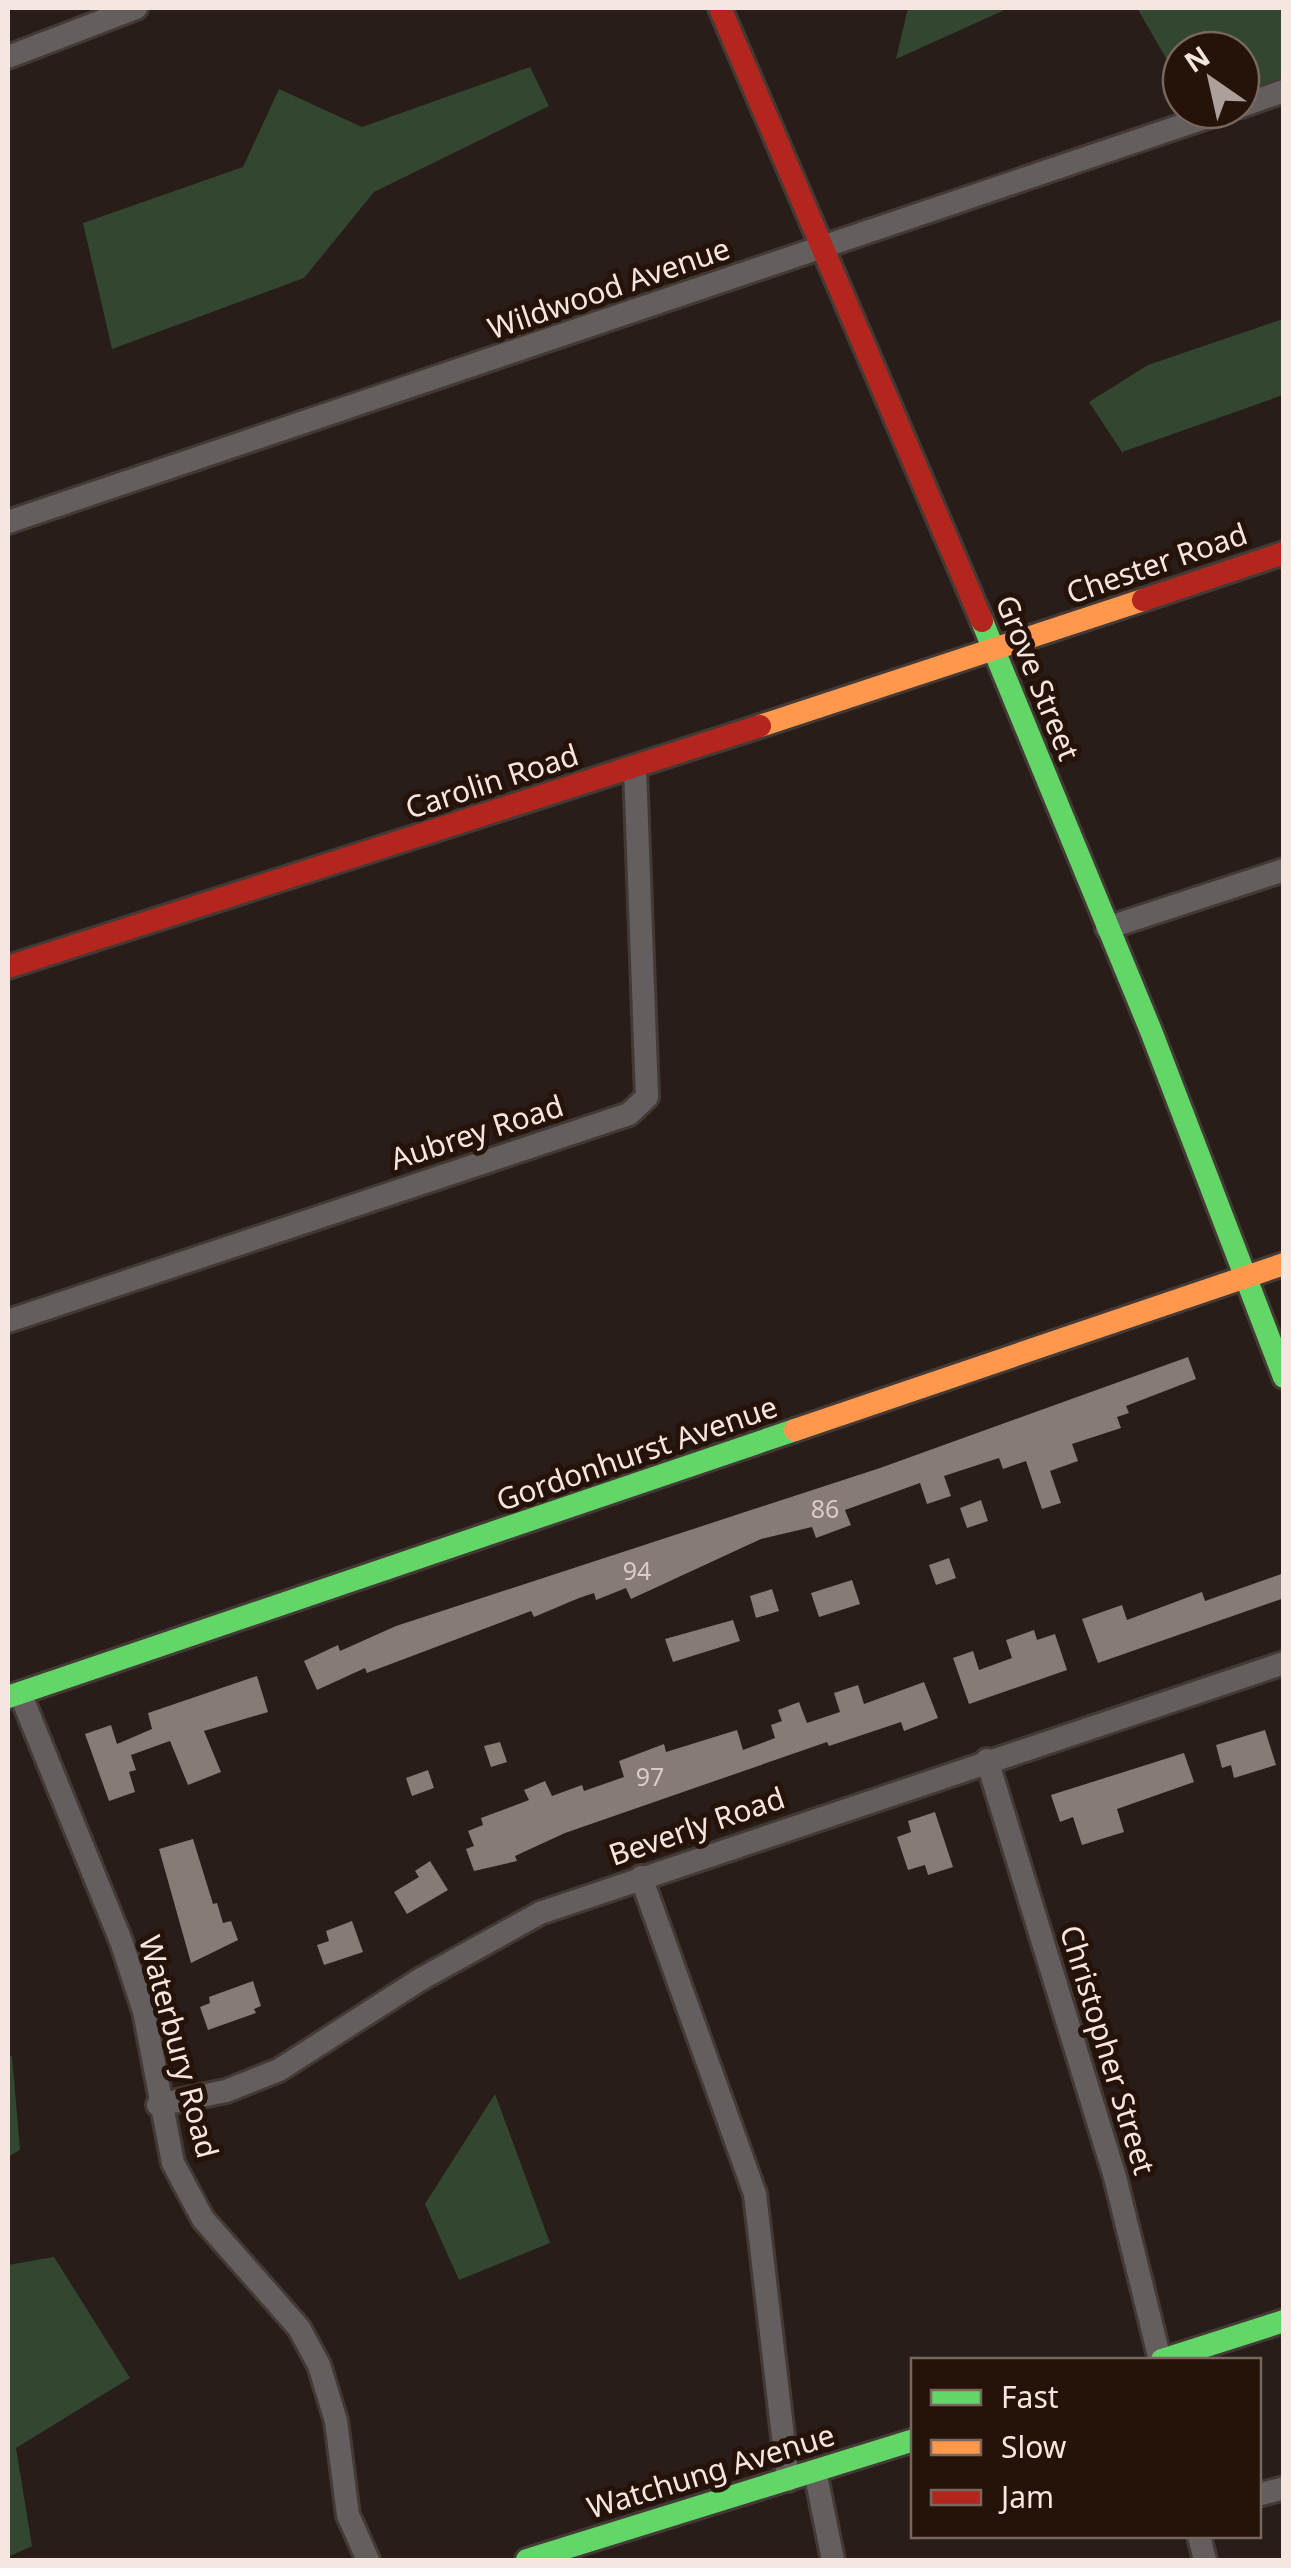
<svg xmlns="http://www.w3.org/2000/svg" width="1291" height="2568" font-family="'Noto Sans',sans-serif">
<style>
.forest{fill:#334730}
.building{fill:#877b76}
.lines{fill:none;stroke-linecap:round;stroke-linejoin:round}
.street-casing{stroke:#433a36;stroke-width:28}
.fast-casing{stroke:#433a36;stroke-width:28}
.slow-casing{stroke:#433a36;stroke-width:28}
.jam-casing{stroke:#433a36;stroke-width:28}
.street{stroke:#645e5f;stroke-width:22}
.fast{stroke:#63d668;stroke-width:22}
.slow{stroke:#ff974d;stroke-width:22}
.jam{stroke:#b3261e;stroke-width:22}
.labels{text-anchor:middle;stroke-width:10;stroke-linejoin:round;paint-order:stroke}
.number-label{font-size:25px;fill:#daccc6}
.street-label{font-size:30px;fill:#f5e7e0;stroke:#251208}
</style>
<rect width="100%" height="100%" fill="#281d18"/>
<g class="forest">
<path d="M908,8H1009L896,59Z"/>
<path d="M1137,8H1283V92L1241,104V50H1181V84Z"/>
<path d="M530,67L549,106L374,192L304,278L112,349L83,223L243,167L279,89L362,127Z"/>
<path d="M1283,319V395L1122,452L1089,402L1148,365Z"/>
<path d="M8,2056H12L20,2150L8,2157Z"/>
<path d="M495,2094L550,2243L459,2280L425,2204Z"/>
<path d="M54,2257L130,2378L16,2448L32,2546L8,2557V2265Z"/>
</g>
<g class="building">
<path d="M1188,1357L1196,1379L1126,1406L1129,1413L1117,1417L1121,1428L1072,1444L1078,1461L1050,1471L1061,1503L1042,1509L1026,1461L1003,1469L999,1458L944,1476L951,1496L927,1504L920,1483L845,1510L851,1525L816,1538L812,1527L761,1539L631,1599L626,1588L596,1600L594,1593L579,1598L534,1617L531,1611L367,1673L365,1668L317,1690L304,1661L338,1645L340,1651L396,1626L880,1468Z"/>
<path d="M981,1500L988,1521L967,1528L960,1508Z"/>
<path d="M949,1558L956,1578L936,1585L929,1565Z"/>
<path d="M1284,1573V1598L1098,1663L1082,1619L1122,1605L1127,1620L1202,1592L1205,1601Z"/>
<path d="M852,1580L860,1604L819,1617L811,1593Z"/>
<path d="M772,1589L779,1611L756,1618L750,1596Z"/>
<path d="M733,1620L740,1641L673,1662L665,1639Z"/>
<path d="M1034,1630L1037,1640L1055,1634L1067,1670L969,1704L953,1658L973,1651L979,1670L1012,1658L1006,1640Z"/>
<path d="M257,1676L268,1712L204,1731L221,1772L188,1785L170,1741L131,1755L136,1770L129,1772L135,1792L109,1801L85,1734L111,1725L117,1744L152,1729L148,1713Z"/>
<path d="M924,1682L938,1718L904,1731L901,1722L829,1746L827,1742L565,1833L515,1856L517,1861L474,1871L466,1849L474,1846L468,1831L483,1825L481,1818L529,1800L524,1790L545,1781L552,1796L582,1785L584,1791L624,1777L619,1761L664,1744L666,1752L737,1730L743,1750L775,1738L771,1725L782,1721L778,1710L799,1702L807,1723L840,1712L834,1693L858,1685L864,1704Z"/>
<path d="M1265,1730L1276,1765L1234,1778L1231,1765L1222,1768L1216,1745Z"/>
<path d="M500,1742L507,1762L491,1767L484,1746Z"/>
<path d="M1184,1753L1194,1782L1117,1809L1124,1832L1082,1845L1073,1817L1060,1822L1051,1795Z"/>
<path d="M428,1770L434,1788L412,1796L406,1778Z"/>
<path d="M935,1812L953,1867L928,1875L925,1865L908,1870L897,1837L911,1832L908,1821Z"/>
<path d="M193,1839L213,1904L217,1903L223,1923L231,1921L238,1940L191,1963L159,1849Z"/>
<path d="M430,1861L448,1890L407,1914L394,1892L419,1877L415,1871Z"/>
<path d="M352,1921L363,1952L324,1965L317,1945L329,1941L326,1931Z"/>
<path d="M253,1981L261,2006L254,2009L256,2013L208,2030L200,2007L210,2003L209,1997Z"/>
</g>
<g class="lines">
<g class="street-casing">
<g id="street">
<path d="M8,57L136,8"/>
<path d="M1241,106L1284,91"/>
<path d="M8,522L1228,110"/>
<path d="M1107,928L1284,870"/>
<path d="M8,1321L629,1114L647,1097L635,768"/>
<path d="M20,1693L121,1941L144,2011L173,2163L203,2219L299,2328L319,2365L336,2421L348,2515L368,2560"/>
<path d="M987,1760L1115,2177L1160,2360"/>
<path d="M641,1877L755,2194L788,2480"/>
<path d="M158,2105L226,2091L279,2070L421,1979L540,1913L1284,1663"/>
<path d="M815,2471L833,2560"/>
<path d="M1258,2495L1284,2488"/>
<path d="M1199,2536L1205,2560"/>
</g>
</g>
<g class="fast-casing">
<g id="fast">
<path d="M982,621L1151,1031L1284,1377"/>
<path d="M8,1697L795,1430"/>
<path d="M1162,2360L1284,2321"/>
<path d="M527,2560L914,2440"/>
</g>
</g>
<g class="slow-casing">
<g id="slow">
<path d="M760,726L1143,600"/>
<path d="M795,1430L1284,1264"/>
</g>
</g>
<g class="jam-casing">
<g id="jam">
<path d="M720,8L982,621"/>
<path d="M1143,600L1284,553"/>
<path d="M8,967L760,726"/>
</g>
</g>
<use href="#street" class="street"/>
<use href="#fast" class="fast"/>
<use href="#slow" class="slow"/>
<use href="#jam" class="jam"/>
</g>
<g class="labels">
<g class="number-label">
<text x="825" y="1518">86</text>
<text x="637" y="1580">94</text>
<text x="650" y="1786">97</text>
</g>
<g class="street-label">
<text transform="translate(609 289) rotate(-19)" y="10">Wildwood Avenue</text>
<text transform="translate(1157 564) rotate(-19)" y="10">Chester Road</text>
<text transform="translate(1037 678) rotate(68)" y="10">Grove Street</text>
<text transform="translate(492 782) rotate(-18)" y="10">Carolin Road</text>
<text transform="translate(477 1133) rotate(-18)" y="10">Aubrey Road</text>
<text transform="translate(637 1454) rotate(-19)" y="10">Gordonhurst Avenue</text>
<text transform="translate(697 1827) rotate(-19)" y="10">Beverly Road</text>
<text transform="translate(178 2047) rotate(75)" y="10">Waterbury Road</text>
<text transform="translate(1107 2050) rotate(73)" y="10">Christopher Street</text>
<text transform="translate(711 2472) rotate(-17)" y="10">Watchung Avenue</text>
</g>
</g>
<rect width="1291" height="2568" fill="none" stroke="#f5e7e0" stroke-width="20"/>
<rect x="911" y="2358" width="350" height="180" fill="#251208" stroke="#78675e" stroke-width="2.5"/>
<rect x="931" y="2390" width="50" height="15" fill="#63d668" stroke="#78675e" stroke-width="2.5"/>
<text x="1001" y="2408" font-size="30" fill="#f5e7e0">Fast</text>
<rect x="931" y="2440" width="50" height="15" fill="#ff974d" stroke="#78675e" stroke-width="2.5"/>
<text x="1001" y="2458" font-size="30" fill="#f5e7e0">Slow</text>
<rect x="931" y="2490" width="50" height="15" fill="#b3261e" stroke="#78675e" stroke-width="2.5"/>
<text x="1001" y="2508" font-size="30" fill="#f5e7e0">Jam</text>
<g transform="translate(1211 80) rotate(326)"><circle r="48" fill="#251208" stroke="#78675e" stroke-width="2.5"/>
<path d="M0-8L18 38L0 25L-18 38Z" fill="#ada09a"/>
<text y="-15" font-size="28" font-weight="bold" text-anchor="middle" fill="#f5e7e0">N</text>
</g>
</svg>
